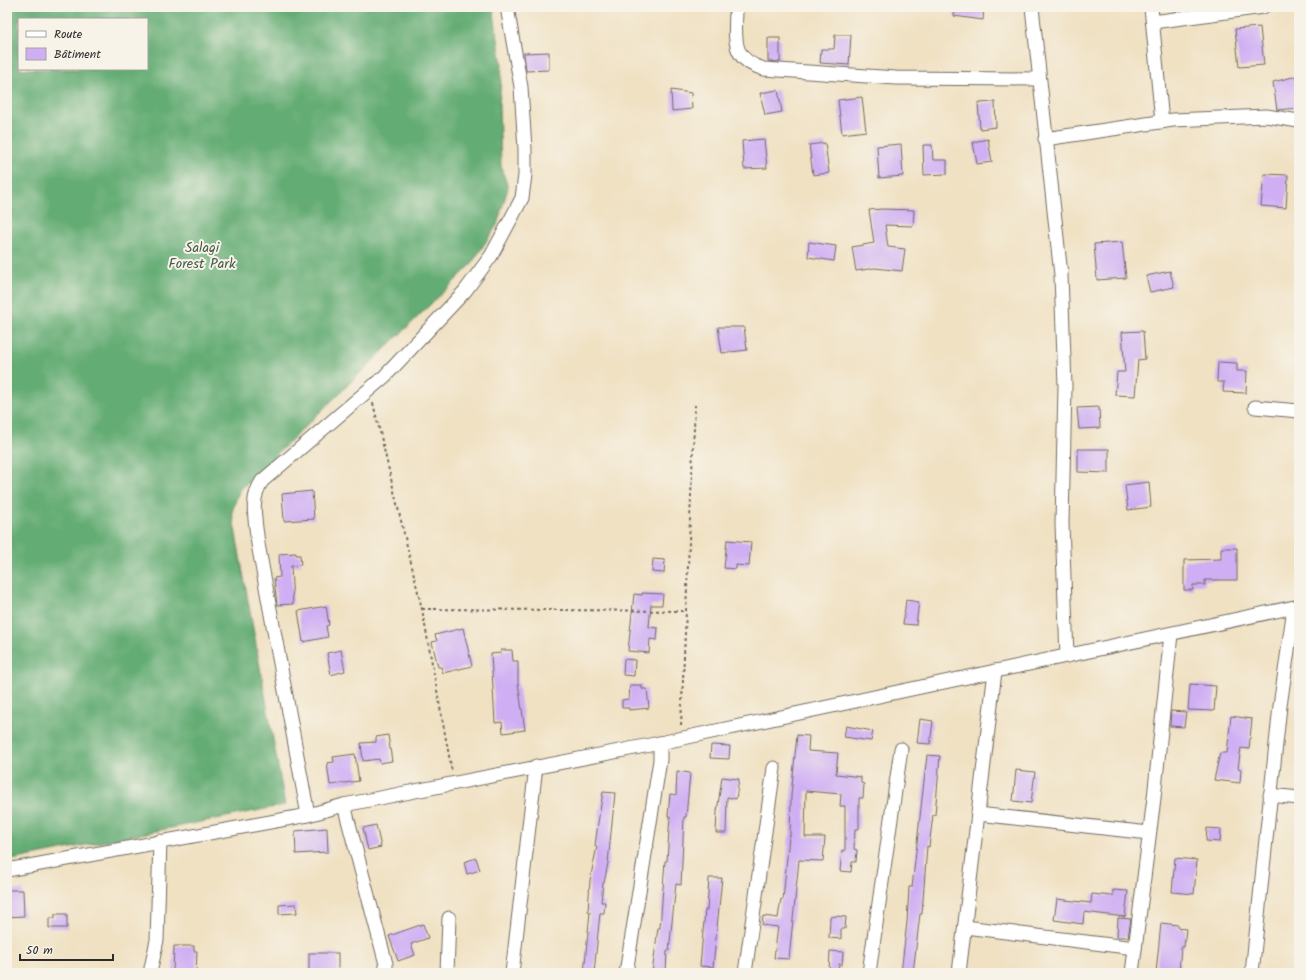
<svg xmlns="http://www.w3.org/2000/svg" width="1306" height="980" font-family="Kalam,sans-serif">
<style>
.forest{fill:#63ac73;stroke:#476c4f;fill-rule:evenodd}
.building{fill:#cfaef4}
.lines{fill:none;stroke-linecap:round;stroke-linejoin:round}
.street-casing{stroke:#706b60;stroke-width:15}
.path{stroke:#706b60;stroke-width:2;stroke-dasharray:3 3;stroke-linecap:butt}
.street{stroke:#fff;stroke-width:13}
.labels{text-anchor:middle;stroke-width:4;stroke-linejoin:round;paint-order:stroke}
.park-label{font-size:14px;fill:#435a46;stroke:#f7f3e8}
</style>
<rect width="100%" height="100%" fill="#f7f3e8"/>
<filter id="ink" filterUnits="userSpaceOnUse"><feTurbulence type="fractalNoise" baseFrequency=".025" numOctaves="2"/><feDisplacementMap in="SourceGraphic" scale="8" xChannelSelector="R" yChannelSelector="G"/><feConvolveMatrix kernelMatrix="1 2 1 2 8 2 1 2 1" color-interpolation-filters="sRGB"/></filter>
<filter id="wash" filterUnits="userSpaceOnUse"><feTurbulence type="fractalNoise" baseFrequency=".012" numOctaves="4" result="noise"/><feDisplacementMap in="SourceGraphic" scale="16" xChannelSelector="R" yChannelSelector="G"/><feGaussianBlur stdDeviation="0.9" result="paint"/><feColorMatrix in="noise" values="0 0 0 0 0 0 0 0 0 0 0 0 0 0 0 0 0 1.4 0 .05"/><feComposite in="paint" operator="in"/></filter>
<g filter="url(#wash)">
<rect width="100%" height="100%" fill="#f0e1c3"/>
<path class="forest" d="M7,7H493L502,65L499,105L501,166L508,188L497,225L470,266L239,491L232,512L285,805L7,861ZM19,19H147V69H19Z"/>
<g id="blocks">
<g class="building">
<path d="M955,7H984L983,20L954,16Z"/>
<path d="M1260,27L1264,65L1239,67L1235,29Z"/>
<path d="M835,35H851L849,65L820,63L821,49H834Z"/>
<path d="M768,38H780V62L768,61Z"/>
<path d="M549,52V70L526,71L524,53Z"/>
<path d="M1297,76L1299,108L1277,110L1273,82Z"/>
<path d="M671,90L691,93L692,109L672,111Z"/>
<path d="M778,90L782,112L765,115L760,93Z"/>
<path d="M862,97L866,131L842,134L838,100Z"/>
<path d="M995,102L996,127L980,129L978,103Z"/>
<path d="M764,139L767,168L744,169L742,141Z"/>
<path d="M988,139L992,162L977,164L973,142Z"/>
<path d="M825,143L829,173L813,175L809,145Z"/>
<path d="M901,144L903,176L879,178L877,146Z"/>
<path d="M923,145H932L933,160H947V174L924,175Z"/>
<path d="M1264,174L1288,175L1286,208L1261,206Z"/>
<path d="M882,209L914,210L913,226L885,225L888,247L905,249L902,271L875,268L856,271L852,247L874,243L869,210Z"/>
<path d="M809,242L836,246L834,261L808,257Z"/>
<path d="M1122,242L1126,278L1097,280L1094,244Z"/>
<path d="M1170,271L1174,287L1150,292L1146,276Z"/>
<path d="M718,327H744L747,350L722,353Z"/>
<path d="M1143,331L1145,359L1138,360L1135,396L1115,395L1117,372H1125L1122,332Z"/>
<path d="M1218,362L1237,363V371H1247L1246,393L1223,392L1224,382H1217Z"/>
<path d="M1099,407L1100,428L1079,429L1077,408Z"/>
<path d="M1078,449H1109V473L1078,472Z"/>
<path d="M1149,482L1151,507L1128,510L1125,485Z"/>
<path d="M312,491L314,519L284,521L282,494Z"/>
<path d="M727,540L751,542L749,566L736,565V569L724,568Z"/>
<path d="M1221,548H1237V580H1205V585H1193V590H1184V560L1221,559Z"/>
<path d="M296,553V555H300L301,565L291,566L293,604L277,605L274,578L280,577L279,554Z"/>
<path d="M653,559L665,560L664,573L652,572Z"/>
<path d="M642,593L663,594L662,605H651L649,627L658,628L657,640L650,639L649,653L628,651L634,594L642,595Z"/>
<path d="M906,600L919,602L916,625L903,624Z"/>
<path d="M326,606L329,625L326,626L328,637L303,642L298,611Z"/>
<path d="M463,628L472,666L443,673L441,667H438L432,642L437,641L435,635Z"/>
<path d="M341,650L345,671L331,675L327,653Z"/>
<path d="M501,650H512L513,661H518V683L525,730L503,733L502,722L495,723L491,654L501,653Z"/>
<path d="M624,659L635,660L634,676L623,675Z"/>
<path d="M1190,684L1216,686L1214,711L1188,710Z"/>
<path d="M630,685H642V689H647L649,708L629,710V708H622V700L629,699Z"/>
<path d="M1171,711L1186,712L1184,727L1170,726Z"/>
<path d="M1231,716L1252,719L1249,749L1241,748L1238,768L1241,769L1240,783L1214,780L1220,753H1227Z"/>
<path d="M920,719L933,721L930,744L917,743Z"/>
<path d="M846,726L873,731L871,741L844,737Z"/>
<path d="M388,735L392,761L380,763L379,759L363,761L361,743L376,742V737Z"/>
<path d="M797,735L809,736L808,751L838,753L836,774L861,777V783L864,784L863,798H859V829H855L854,849L857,850L856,862H852L851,872L840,871L842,850L845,851V806H840L841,794L806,791L805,837H825L823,861L799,860L789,959L774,958L778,927L762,925L763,916L778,918L781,899L783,900L789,836H790L791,796Z"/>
<path d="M711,745L730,746L729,759L710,758Z"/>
<path d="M355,754L359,781L330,785L327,763L334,762L333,757Z"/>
<path d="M927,755L940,756L935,815H933L929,847L927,846L922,914H920L913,973H901L907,922L909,887H912Z"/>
<path d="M1016,770L1035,772L1031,803L1013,801Z"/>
<path d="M677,771L690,773L686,817H684L681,885L676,884L669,951H667L666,973H652L658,928H660L665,861H667L670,816H668L670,794L676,795Z"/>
<path d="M722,777L739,779L736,799L727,797L726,833H716L717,812Z"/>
<path d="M603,792L615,793L608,863L604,883H603L601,902H605L604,913H600L594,973H584L590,912L588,911L590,880L597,846H595L598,823Z"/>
<path d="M376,825L381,847L368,850L363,828Z"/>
<path d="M327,828L328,852L296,854L295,831Z"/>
<path d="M1207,828L1221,829L1220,842L1206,841Z"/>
<path d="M476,858L480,870L467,874L464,862Z"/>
<path d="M1175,858L1197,860L1194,894L1172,892Z"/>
<path d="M709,878H722L713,967L700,966L705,910H707Z"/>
<path d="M7,890H23L24,916L7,917Z"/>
<path d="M1113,890L1128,891L1125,917L1084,912L1083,924L1054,920L1057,899L1091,903L1092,894L1113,896Z"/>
<path d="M296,904L297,913L279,914V905Z"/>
<path d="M55,914H67V928H49V918H55Z"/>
<path d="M836,916L846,917L845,929H841V939L829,938L830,917Z"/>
<path d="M1118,918L1131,919L1128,937H1117Z"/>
<path d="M1161,923L1178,925V928L1186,929L1184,947H1181L1179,973H1156Z"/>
<path d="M423,924L428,938L411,944L415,955L398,961L389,936Z"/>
<path d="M174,946H194V951H197L196,973H173Z"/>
<path d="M830,951L843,952L842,965L839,964L838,973H829Z"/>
<rect x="309" y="953" width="29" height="20"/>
</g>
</g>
</g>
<g filter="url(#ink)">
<use href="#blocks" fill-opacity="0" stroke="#706b60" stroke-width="1"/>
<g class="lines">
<g class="street-casing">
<g id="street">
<path d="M736,7C736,37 729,59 764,69L896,78L1039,79"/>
<path d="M1032,7L1061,275L1065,386L1062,524L1067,656"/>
<path d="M1151,7L1162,122"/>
<path d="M1153,22L1263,7"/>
<path d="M1045,139L1173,120L1266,116L1299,121"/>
<path d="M1255,407L1299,411"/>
<path d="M1270,795L1299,798"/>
<path d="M344,805L386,964V973"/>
<path d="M978,814L1149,833"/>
<path d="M308,815L258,544C256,522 249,500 262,481L385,376L465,291L491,256L512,217L522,198L525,175V149L521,87L507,7"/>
<path d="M7,870L308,815L344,805L660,743L1299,606"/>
<path d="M965,927L1135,948"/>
<path d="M150,973L157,940L160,841"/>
<path d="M447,973L449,918"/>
<path d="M512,973L536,766"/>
<path d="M626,973L660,760V743"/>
<path d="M745,973L774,768"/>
<path d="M869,973L901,749"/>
<path d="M959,973L995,671"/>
<path d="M1132,973L1154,798L1171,634"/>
<path d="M1252,973L1280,706L1294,608"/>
</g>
</g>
<g class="path">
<path d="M373,403L422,609L452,772"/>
<path d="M422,609L686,611"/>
<path d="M681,725L695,405"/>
</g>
<use href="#street" class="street"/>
</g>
</g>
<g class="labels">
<g class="park-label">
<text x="202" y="252">Salagi<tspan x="202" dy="16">Forest Park</tspan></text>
</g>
</g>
<rect width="1306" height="980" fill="none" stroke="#f7f3e8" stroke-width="24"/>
<rect x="18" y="18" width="130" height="52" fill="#f7f3e8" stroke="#a5a39c"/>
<rect x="26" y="31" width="20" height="6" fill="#ffffff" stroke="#a5a39c"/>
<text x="54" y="38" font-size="12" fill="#2b2b2b">Route</text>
<rect x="26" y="48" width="20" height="12" fill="#cfaef4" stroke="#a5a39c"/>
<text x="54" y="58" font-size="12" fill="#2b2b2b">Bâtiment</text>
<path d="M20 954v6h93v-6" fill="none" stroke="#2b2b2b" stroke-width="2"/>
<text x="26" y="954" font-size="12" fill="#2b2b2b" stroke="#f7f3e8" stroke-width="3" paint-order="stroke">50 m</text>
</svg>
